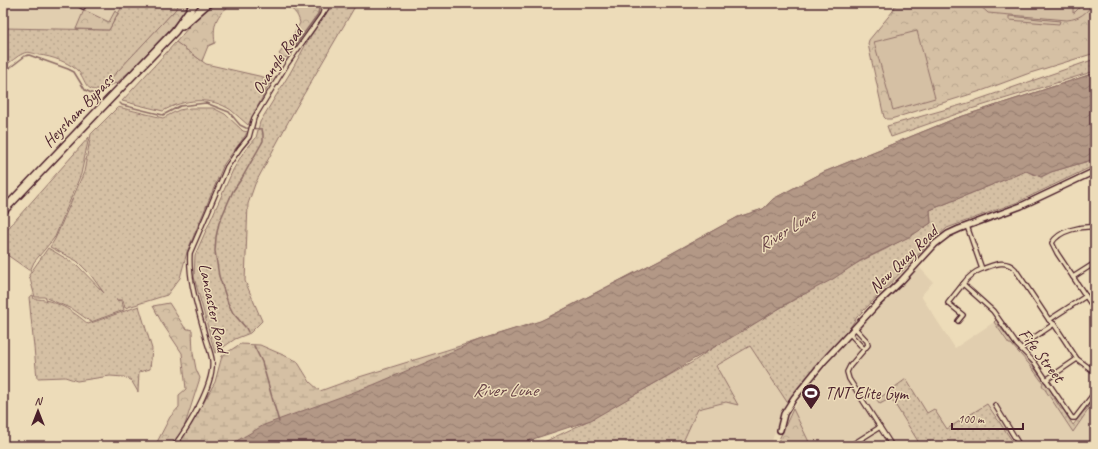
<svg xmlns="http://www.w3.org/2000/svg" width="1098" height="449" font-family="Caveat,sans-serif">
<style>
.built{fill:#e1ceaf}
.grass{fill:url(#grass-dots);stroke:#907068}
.forest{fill:url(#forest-crowns);stroke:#907068}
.wetland{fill:url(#wetland-marsh);stroke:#907068}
.garden{fill:#d5c0a4;stroke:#907068}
.water{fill:url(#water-waves);stroke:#896862}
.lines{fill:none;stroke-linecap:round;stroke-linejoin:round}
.stream{stroke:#896862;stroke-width:1.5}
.street-casing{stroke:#4a1f2b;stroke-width:6}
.secondary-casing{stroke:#4a1f2b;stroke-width:8}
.highway-casing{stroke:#4a1f2b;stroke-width:10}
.street{stroke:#eddcb9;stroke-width:3.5}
.secondary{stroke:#eddcb9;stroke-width:5}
.highway{stroke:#eddcb9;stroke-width:7}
.labels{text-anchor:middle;stroke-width:3;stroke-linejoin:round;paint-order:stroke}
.street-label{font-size:17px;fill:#4a1f2b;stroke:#eddcb9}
.poi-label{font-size:17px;fill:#4a1f2b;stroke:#eddcb9;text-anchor:start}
.water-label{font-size:18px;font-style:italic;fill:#643d42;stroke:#eddcb9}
</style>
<defs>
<pattern id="grass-dots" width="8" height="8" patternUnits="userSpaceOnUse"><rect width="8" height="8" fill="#d5c0a4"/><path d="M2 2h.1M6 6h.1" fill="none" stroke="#b8a58d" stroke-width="1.8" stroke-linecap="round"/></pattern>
<pattern id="forest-crowns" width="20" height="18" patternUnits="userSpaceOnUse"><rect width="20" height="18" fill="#d5c0a4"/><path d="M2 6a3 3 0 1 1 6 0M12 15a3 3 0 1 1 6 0" fill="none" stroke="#b8a58d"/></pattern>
<pattern id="wetland-marsh" width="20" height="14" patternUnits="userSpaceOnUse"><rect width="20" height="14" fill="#d5c0a4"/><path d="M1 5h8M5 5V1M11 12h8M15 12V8" fill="none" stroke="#b8a58d"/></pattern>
<pattern id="water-waves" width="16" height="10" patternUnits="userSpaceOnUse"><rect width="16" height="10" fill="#b39886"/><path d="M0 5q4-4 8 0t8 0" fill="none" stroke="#947b6e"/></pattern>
</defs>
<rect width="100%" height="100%" fill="#eddcb9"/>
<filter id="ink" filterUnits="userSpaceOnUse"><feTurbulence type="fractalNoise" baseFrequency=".025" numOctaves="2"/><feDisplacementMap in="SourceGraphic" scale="8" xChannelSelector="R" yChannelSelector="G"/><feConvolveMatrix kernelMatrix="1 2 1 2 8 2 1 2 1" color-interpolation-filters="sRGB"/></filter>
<g filter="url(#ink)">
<g class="built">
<path d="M3,3H124L109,30L3,28Z"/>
<path d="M919,267L933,282L921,296L955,348L994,322L1008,344H1011L1029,364L1044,383L1043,385L1073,432L1095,400V446H811L793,409L831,360L862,324Z"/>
<path d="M750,346L788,404L782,412L770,446H681L698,409L726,402L716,366Z"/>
</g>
<g class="grass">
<path d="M124,3H180L175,10L101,90C84,91 87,82 79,72C71,63 51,56 39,55C34,54 30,51 24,53C16,56 11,63 3,66V28L109,30Z"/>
<path d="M339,3H357L294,111L255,184L248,204L245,281L262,321L250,333L235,339L215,353L194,277L195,255L233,170L243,153L256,138L260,122L290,73L310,37L328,10L333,9Z"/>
<path d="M176,42L206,64L272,79L248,125C242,120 237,115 231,110C210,96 184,99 163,111L122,101Z"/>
<path d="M1095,59V71L971,109L891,137L887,126L968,103Z"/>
<path d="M118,107L163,118L179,110L190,108H213L225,114L243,131L248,132L224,164L187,252L180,278L167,295L125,308L123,300H116L122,301L124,310L91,322L74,310L44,297H35L29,275L48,248L77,265L104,293L90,274L77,261L50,247L55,239L84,172L91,134Z"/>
<path d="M89,137L81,174L55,237L34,262L30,271L3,252V234Z"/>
<path d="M1095,159V164L1091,167L1018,202L947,228L928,245L857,317L849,329L787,402L750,346L716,366L738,405L726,402L698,409L681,446H546L542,443L580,425L693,362L715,346L744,329L861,261L886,249L931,223L930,210L1026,171L1041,177L1051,172Z"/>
<path d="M33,295L34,299C55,299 73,311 88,324L139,306L152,349L150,369L139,372L138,392L131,380L124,377L110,376L77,381L65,377L37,378L29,297Z"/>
<path d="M997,319L998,324L1007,336H1008L1015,346L1030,360V362L1038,373L1040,374L1053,394V396L1061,409H1063L1073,425L1085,410H1086L1095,395V400L1073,432L1042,385L1043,383L1029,364L1011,344H1009L994,322Z"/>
<path d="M906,379L927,413L934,409L947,429L987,404L1015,445L962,446L958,441L950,446H921L891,398L880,404L877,400Z"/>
</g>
<g class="forest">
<path d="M180,3H191L170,29L132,69L117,83L103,87L175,10Z"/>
<path d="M217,3H236C217,11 212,24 215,43L208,46L202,61L176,42L201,13Z"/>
<path d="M263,3H306L322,8L318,18L290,56L284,58L279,54L293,36L300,23C296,4 280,5 263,3Z"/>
<path d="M896,3H1095V53L1027,74L984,90L891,119H886L884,117L868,44L869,40L893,11Z"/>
<path d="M84,10L109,22L115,11L118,13L109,30L76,29Z"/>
<path d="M169,303L185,328L192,330L193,353L196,369L200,378L184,428L171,446H155L170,417L179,407V395L186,389L182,353L162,323L153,306Z"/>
<path d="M793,409L811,446H776Z"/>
</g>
<path class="wetland" d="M1095,73L436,446H177L192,424L215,382L222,356L240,344L260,345L297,361L310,382L320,391L356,378L541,321L667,256L738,217L763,209L773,199L824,172L954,119Z"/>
<g class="garden">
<path d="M977,3H1073V13L1075,12L1084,3H1093C1087,13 1079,19 1067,20L988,13Z"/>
<path d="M1009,16L1060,21L1059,24L1009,20Z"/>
<path d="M917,31L935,98L893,110L874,42Z"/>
</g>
<path class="water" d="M1095,73V159L1051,172L1041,177L1026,171L930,210L931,223L911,236L860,261L833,279L793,300L746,329L692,360L669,375L591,420L530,440L521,446H228L264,425L373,385L479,340L540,321L551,316L667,256L738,217L763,209L773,199L824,172L954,119Z"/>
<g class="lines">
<g class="stream">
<path d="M318,3L319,4"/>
<path d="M289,54L318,14L319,9"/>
<path d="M3,73L25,56L29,55L68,69L74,72L85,90L98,96"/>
<path d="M120,103L122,105L163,115L180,106L206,103L229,112L240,125L246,128L262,129L263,134V141L242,178L233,191L219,223L216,237L215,251L219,276L228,303L233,313L246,328L248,332"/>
<path d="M254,346L262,362L279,422"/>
</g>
<g class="street-casing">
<g id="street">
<path d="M77,3L83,7"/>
<path d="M324,3V8L322,15L330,3"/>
<path d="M967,226L982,269C974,272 969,276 963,284L993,311L1017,345L1035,363L1072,418H1075L1095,392"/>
<path d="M1095,227C1082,226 1059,230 1052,243L1057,253L1095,310"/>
<path d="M982,269C994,265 1005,259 1015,269L1049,320L1054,324L1077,359L1095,372"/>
<path d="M1073,277L1095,263"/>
<path d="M1049,320L1086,296"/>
<path d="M958,321L963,315L948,303L963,284"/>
<path d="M855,328L867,341L868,345L850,366L847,372L849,379L892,446"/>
<path d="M849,333L864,349"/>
<path d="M1021,349L1032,339L1054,324"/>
<path d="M1046,380L1077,359"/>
<path d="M995,405L1020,446"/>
<path d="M174,446C188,427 215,384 212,360C211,353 208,346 206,339C199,311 188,282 190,253L227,167L240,148L249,137L254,118L287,64L322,15"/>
<path d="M850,446L880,427"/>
<path d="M1093,446L1095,443"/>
</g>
</g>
<g class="secondary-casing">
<path id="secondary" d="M780,430L784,414L794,398L824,361L878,303L902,280L935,244L948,234L959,229L1021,206L1095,171"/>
</g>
<g class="highway-casing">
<g id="highway">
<path d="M182,26L208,3"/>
<path d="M3,211L98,111L175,31L195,3"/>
</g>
</g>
<use href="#street" class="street"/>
<use href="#secondary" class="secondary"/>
<use href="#highway" class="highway"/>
</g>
</g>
<defs>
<g id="stadium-pin" transform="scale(1)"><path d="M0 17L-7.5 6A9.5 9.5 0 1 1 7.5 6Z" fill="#4a1f2b" stroke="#eddcb9"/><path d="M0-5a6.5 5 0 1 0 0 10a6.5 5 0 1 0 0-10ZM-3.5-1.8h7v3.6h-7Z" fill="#fff"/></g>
</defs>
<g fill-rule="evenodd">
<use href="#stadium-pin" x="811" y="393"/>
</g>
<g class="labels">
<g class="street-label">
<text transform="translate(277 60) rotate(-56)" y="6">Ovangle Road</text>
<text transform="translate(78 110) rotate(-46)" y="6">Heysham Bypass</text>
<text transform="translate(903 259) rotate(-44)" y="6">New Quay Road</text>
<text transform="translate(214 308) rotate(78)" y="6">Lancaster Road</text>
<text transform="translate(1042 355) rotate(52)" y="6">Fife Street</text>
</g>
<g class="poi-label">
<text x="825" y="399">TNT Elite Gym</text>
</g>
<g class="water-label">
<text transform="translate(786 230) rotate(-32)" y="6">River Lune</text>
<text x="505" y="396">River Lune</text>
</g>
</g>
<rect width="1098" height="449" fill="none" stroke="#eddcb9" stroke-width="16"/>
<rect x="8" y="8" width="1082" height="433" fill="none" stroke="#4a1f2b" stroke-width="1.5" filter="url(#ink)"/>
<g transform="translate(38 411)" stroke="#eddcb9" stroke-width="3" paint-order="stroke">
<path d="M0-3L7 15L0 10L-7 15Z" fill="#4a1f2b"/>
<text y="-6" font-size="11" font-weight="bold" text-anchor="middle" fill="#4a1f2b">N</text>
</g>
<path d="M952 423v6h71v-6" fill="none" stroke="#4a1f2b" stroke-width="2"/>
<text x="958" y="423" font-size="12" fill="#4a1f2b" stroke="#eddcb9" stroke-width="3" paint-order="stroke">100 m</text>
</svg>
